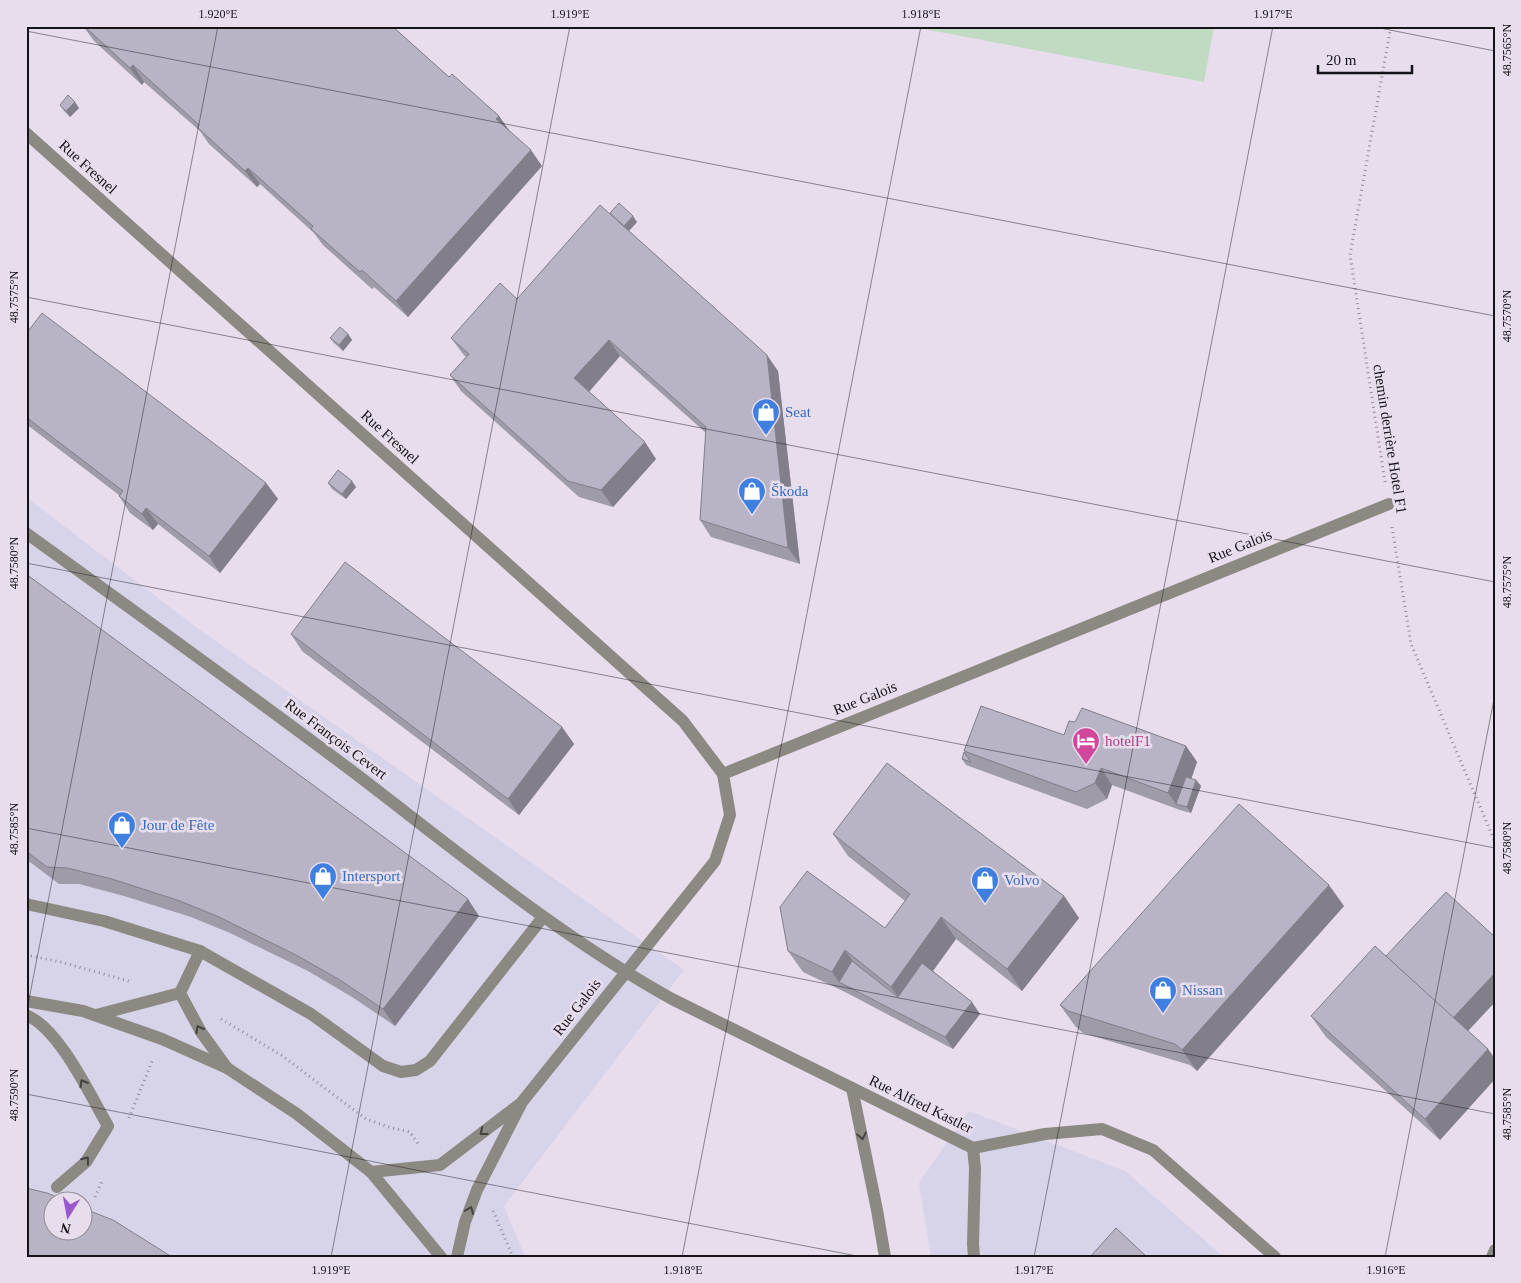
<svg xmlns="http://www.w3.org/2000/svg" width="1521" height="1283" font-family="Georgia,serif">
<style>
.commercial{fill:#d7d4ea;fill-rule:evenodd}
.green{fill:#c0dbc2}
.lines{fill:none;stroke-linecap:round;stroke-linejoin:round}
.path{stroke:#928b96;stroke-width:3;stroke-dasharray:1 4;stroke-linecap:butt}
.lane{stroke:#8c8982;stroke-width:12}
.street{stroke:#8c8982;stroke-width:12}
.wall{fill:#9f9ba9}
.shaded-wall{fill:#827e8a}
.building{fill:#b9b4c5;stroke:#827e8a}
.oneway{stroke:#454242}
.ticks{fill:none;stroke:#161318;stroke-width:1;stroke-opacity:0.45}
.labels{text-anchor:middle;stroke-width:5;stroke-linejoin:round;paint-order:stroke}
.street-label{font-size:15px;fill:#161318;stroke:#e7ddec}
.shop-label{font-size:15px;fill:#366cbe;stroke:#e7ddec;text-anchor:start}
.hotel-label{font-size:15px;fill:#b23c85;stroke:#e7ddec;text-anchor:start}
.neatline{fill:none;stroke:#161318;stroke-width:2}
.ticks-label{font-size:12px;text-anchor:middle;fill:#161318}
</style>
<rect width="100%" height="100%" fill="#e7ddec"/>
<g class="commercial">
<path d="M26,497L196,627L684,970L504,1206L525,1257H26ZM52,1200H82V1230H52Z"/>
<path d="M969,1111L1125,1171L1224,1257H931L919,1183Z"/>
</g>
<path class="green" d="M908,26H1214L1204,82Z"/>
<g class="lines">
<g class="path">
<path d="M1385,482L1350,255L1391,26"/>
<path d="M1392,527L1411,644L1495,842"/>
<path d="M26,955L61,962L132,982"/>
<path d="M221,1019L281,1055L366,1119L392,1128L410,1132L419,1145"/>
<path d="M129,1118L153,1059"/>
<path d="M95,1197L103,1179"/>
<path d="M493,1211L513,1257"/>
</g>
<g class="lane">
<path d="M26,904L104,921L200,951L311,1014L383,1066L401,1072L416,1070L430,1061L543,917"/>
<path d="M180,993L200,951"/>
<path d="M26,1015C59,1028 90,1095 108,1126L86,1162L57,1187"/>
<path d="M96,1015L180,993L201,1032L227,1068"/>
<path d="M852,1088L877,1210L885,1257"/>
<path d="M1492,1257L1495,1250"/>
</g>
<g class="street">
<path d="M26,133L683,721L723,774"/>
<path d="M26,533C137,613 247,692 356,774C458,852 559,936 672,999L973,1148L1045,1134L1102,1129L1153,1150L1275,1257"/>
<path d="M26,1001L83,1011L162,1039L227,1068L297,1114L371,1172L441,1257"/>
<path d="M973,1148L975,1168L973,1244L974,1257"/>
<path d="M371,1172L440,1165L520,1104"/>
<path d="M457,1257L465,1222L477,1190L522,1102L715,861L730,815L723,774L1389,504"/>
</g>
</g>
<g class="wall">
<path d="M83,26H393L395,29L449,77L499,116L509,131L542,166L408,317L374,287L372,289L323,245L314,233L260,184L257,187L209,144L200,131L144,82L142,85L94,41Z"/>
<path d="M60,105L79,108L70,117L64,111Z"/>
<path d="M637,222L629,231L778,371L800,564L711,537L700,520L706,433L620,356L589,392L656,459L613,507L579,497L461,391L450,375L466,357L463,354L451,338L517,299Z"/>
<path d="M26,334L266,483L278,499L220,573L158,524L153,530L130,513L119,496V495L26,424Z"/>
<path d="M348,334L352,340L343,351L334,343L330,338Z"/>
<path d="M328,483L356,487L346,499L332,489Z"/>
<path d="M26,574L479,916L395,1026L352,997L308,971L230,933L191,917L124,896L79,884H59L26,859Z"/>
<path d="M291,634L562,727L574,744L519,815L302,651Z"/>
<path d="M1075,722L1186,746L1197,762L1191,779L1196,780L1201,786L1191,813L1180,810L1112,785L1107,799L1087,809L966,765L962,759L964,752L1064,735Z"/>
<path d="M833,834L1064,896L1079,918L1022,991L956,939L933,971L980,1014L953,1049L847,993L803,972L788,951L885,928L905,901L848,856Z"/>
<path d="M1344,906L1197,1071L1190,1065L1083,1033L1075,1026L1060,1005Z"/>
<path d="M1495,937V1002L1468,1031L1488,1049L1495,1059V1079L1440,1140L1326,1037L1311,1016L1386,956Z"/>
</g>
<g class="shaded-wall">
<path d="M133,65L144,82L142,85L130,68Z"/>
<path d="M75,102L79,108L70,117L66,111Z"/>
<path d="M499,116L511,133L496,119Z"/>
<path d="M531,150L542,166L408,317L396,301Z"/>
<path d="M248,168L260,184L257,187L245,171Z"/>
<path d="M633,216L637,222L626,234L622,229Z"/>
<path d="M26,260L29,277L26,272Z"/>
<path d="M348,334L352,340L343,351L339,345Z"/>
<path d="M609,340L620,356L586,395L574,378Z"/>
<path d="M767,355L778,371L800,564L788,548Z"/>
<path d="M645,442L656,459L613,507L601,490Z"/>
<path d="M352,481L356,487L346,499L342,494Z"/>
<path d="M266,483L278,499L220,573L209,556Z"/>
<path d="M146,508L158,524L153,530L142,514Z"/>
<path d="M562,727L574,744L519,815L508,799Z"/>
<path d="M1186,746L1197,762L1182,806L1176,804L1168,793Z"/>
<path d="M1101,768L1112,785L1107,799L1095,783Z"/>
<path d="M1196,780L1201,786L1191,813L1187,807Z"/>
<path d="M1329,885L1344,906L1197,1071L1182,1050Z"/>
<path d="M1064,896L1079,918L1022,991L1007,969Z"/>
<path d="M468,899L479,916L395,1026L383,1009Z"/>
<path d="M941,917L956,939L906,1008L891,987Z"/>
<path d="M845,950L860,972L839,982L832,972Z"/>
<path d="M1495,973V1002L1463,1036L1451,1019Z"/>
<path d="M972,1002L980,1014L953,1049L945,1037Z"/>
<path d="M1488,1049L1495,1059V1079L1440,1140L1425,1119Z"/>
</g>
<g class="building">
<path d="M84,26H392L449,77L452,74L499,116L496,119L531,150L396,301L362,270L360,272L311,229L313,226L248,168L245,171L197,127L199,125L133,65L130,68Z"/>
<path d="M68,95L75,102L66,111L60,105Z"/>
<path d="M619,203L633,216L624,226L610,213Z"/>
<path d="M600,205L767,355L788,548L700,520L706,427L609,340L574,378L645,442L601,490L568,481L450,375L469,354L451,338L500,283L517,299Z"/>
<path d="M42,313L266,483L209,556L146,508L142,514L119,496L123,491L26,417V334Z"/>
<path d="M340,327L348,334L339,345L330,338Z"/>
<path d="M338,470L352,481L342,494L328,483Z"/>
<path d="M345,562L562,727L508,799L291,634Z"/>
<path d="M26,574L468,899L383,1009L340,980L296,955L219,917L180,901L112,879L67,868L47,867L26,851Z"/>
<path d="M981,706L1064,735L1069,721L1075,722L1082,708L1186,746L1168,793L1101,768L1095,783L1076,792L964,751Z"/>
<path d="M964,752L971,762L962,759Z"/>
<path d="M887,763L1064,896L1007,969L941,917L891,987L845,950L832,972L788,951L780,907L807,871L885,928L910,894L833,834Z"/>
<path d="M1186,777L1196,780L1187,807L1176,804Z"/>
<path d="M1239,804L1329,885L1182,1050L1175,1044L1068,1011L1060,1005Z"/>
<path d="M1446,892L1495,937V973L1453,1018L1386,956Z"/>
<path d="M1375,946L1488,1049L1425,1119L1311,1016Z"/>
<path d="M852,961L898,997L922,963L972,1002L945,1037L839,982Z"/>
<path d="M26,1188L47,1193L65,1200H52V1230H82V1208L113,1220L172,1257H26Z"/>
<path d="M1116,1228L1147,1257H1090Z"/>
</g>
<defs><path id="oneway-chevron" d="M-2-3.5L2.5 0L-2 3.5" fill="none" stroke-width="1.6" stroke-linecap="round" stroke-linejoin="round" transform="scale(1.25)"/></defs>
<g class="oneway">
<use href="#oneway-chevron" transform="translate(199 1029) rotate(-120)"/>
<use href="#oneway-chevron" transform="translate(83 1083) rotate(-120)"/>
<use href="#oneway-chevron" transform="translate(483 1132) rotate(143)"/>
<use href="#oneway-chevron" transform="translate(862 1136) rotate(78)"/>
<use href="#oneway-chevron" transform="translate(86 1160) rotate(-52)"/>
<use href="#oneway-chevron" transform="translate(470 1210) rotate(-68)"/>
</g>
<path class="ticks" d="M1370,26L1495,51M26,31L1495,316M26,297L1495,582M26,563L1495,848M26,828L1495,1114M26,1015L218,26M26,1094L862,1257M331,1257L570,26M682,1257L921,26M1034,1257L1273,26M1385,1257L1495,694"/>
<defs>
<g id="shop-pin" transform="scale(1.4375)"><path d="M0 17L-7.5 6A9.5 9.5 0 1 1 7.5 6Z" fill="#3f7fe0" stroke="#e7ddec"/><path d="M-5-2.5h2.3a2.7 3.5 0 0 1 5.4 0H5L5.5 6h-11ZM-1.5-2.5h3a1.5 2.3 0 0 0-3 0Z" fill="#fff"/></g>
<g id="hotel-pin" transform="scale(1.4375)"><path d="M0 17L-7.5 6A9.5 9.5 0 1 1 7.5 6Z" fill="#d1479c" stroke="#e7ddec"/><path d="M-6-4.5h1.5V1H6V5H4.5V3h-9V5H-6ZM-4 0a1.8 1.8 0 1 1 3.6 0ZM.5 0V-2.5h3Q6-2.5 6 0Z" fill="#fff"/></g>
</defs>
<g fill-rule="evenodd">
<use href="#shop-pin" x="766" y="412"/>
<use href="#shop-pin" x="752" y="491"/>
<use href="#hotel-pin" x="1086" y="741"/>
<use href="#shop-pin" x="122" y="825"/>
<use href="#shop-pin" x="323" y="876"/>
<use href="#shop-pin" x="985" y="880"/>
<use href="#shop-pin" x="1163" y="990"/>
</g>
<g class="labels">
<g class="street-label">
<text transform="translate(88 167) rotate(42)" y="5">Rue Fresnel</text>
<text transform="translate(390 437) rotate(42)" y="5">Rue Fresnel</text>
<text transform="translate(1390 439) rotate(81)" y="5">chemin derrière Hotel F1</text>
<text transform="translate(1240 546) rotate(-22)" y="5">Rue Galois</text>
<text transform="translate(865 698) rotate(-22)" y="5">Rue Galois</text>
<text transform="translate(336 739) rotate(37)" y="5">Rue François Cevert</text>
<text transform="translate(577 1007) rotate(-52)" y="5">Rue Galois</text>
<text transform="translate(921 1104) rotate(26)" y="5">Rue Alfred Kastler</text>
</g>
<g class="shop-label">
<text x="785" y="417">Seat</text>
<text x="771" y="496">Škoda</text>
<text x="141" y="830">Jour de Fête</text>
<text x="342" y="881">Intersport</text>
<text x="1004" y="885">Volvo</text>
<text x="1182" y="995">Nissan</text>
</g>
<g class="hotel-label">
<text x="1105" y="746">hotelF1</text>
</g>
</g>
<rect width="1521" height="1283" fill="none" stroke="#e7ddec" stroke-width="55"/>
<g transform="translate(68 1216) rotate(191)"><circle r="24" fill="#e7ddec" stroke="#938c97"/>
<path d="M0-4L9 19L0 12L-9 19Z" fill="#9a58ce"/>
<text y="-8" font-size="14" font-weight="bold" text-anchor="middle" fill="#161318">N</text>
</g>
<path d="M1318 65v8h94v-8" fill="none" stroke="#161318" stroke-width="2.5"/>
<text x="1326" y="65" font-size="15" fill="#161318" stroke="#e7ddec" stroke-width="4" paint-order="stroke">20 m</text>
<rect x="28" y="28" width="1466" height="1228" class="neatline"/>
<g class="ticks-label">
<text x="218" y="18">1.920°E</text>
<text x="570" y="18">1.919°E</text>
<text x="921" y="18">1.918°E</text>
<text x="1273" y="18">1.917°E</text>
<text transform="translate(1507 50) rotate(-90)" y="4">48.7565°N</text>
<text transform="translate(14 297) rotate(-90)" y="4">48.7575°N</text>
<text transform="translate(1507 316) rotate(-90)" y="4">48.7570°N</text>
<text transform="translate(14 563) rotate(-90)" y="4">48.7580°N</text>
<text transform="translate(1507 582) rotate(-90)" y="4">48.7575°N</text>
<text transform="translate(14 829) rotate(-90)" y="4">48.7585°N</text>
<text transform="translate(1507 848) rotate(-90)" y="4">48.7580°N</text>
<text transform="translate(14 1095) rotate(-90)" y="4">48.7590°N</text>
<text transform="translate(1507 1114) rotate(-90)" y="4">48.7585°N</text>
<text x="331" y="1274">1.919°E</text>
<text x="683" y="1274">1.918°E</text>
<text x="1034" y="1274">1.917°E</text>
<text x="1386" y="1274">1.916°E</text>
</g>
</svg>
